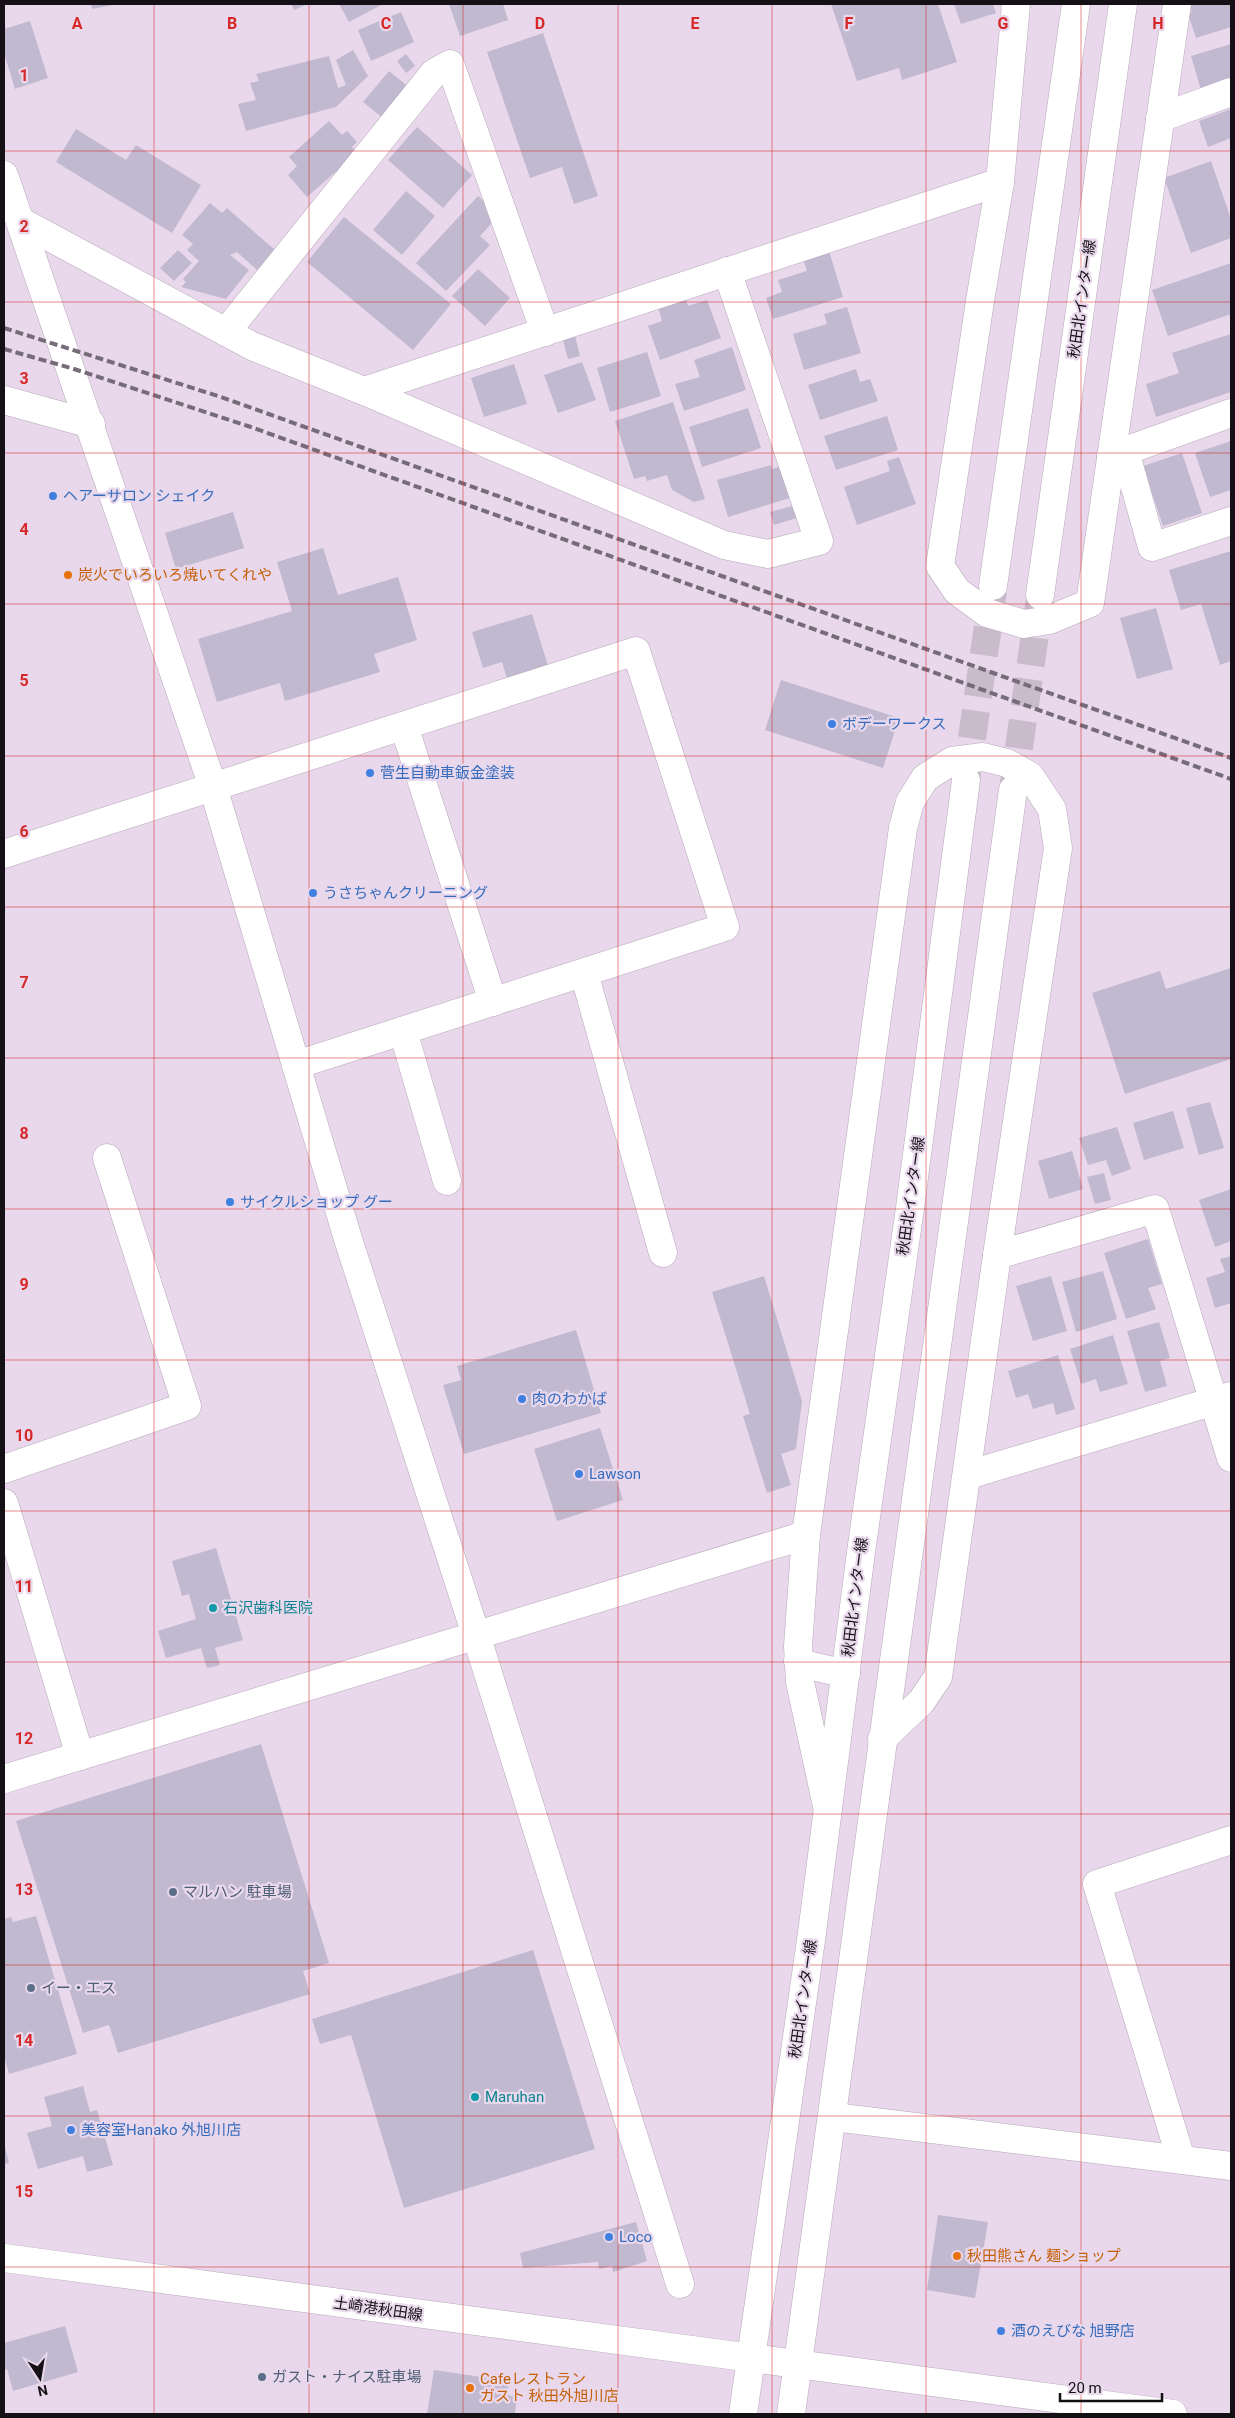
<svg xmlns="http://www.w3.org/2000/svg" width="1235" height="2418" font-family="Roboto,'Noto Sans JP',sans-serif">
<style>
.building{fill:#c0b9d0}
.lines{fill:none;stroke-linecap:round;stroke-linejoin:round}
.primary-tunnel{stroke:#c9bacc;stroke-width:28;stroke-dasharray:28 14;stroke-linecap:butt}
.minor-casing{stroke:#b7a7ba;stroke-width:29}
.tertiary-casing{stroke:#b7a7ba;stroke-width:29}
.secondary-casing{stroke:#b7a7ba;stroke-width:29}
.primary-casing{stroke:#b7a7ba;stroke-width:29}
.minor{stroke:#fff;stroke-width:28}
.tertiary{stroke:#fff;stroke-width:28}
.secondary{stroke:#fff;stroke-width:28}
.primary{stroke:#fff;stroke-width:28}
.rail{stroke:#766b78;stroke-width:4;stroke-dasharray:8 4;stroke-linecap:butt}
.grid{fill:none;stroke:#d62828;stroke-width:1;stroke-opacity:0.55}
.shop-dot{fill:#3f7fe0;stroke:#e9d8ec;stroke-width:2}
.food-dot{fill:#e8710a;stroke:#e9d8ec;stroke-width:2}
.culture-dot{fill:#0f9aa8;stroke:#e9d8ec;stroke-width:2}
.service-dot{fill:#5c6f8a;stroke:#e9d8ec;stroke-width:2}
.labels{text-anchor:middle;stroke-width:4.5;stroke-linejoin:round;paint-order:stroke}
.street-label{font-size:15px;fill:#151016;stroke:#e9d8ec}
.shop-label{font-size:15px;fill:#366cbe;stroke:#e9d8ec;text-anchor:start}
.food-label{font-size:15px;fill:#c56008;stroke:#e9d8ec;text-anchor:start}
.culture-label{font-size:15px;fill:#0d838f;stroke:#e9d8ec;text-anchor:start}
.service-label{font-size:15px;fill:#4e5e75;stroke:#e9d8ec;text-anchor:start}
.grid-label{font-size:16px;text-anchor:middle;font-weight:bold;fill:#d62828;stroke:#e9d8ec;stroke-width:4.5;stroke-linejoin:round;paint-order:stroke}
</style>
<rect width="100%" height="100%" fill="#e9d8ec"/>
<g class="building">
<path d="M91,4H113V5L92,9Z"/>
<path d="M291,4H307L294,10Z"/>
<path d="M339,4H383L349,22Z"/>
<path d="M449,4H503L508,20L460,36Z"/>
<path d="M831,4H938L957,62L902,80L899,68L857,81Z"/>
<path d="M954,4H993L996,13L961,24Z"/>
<path d="M1189,4H1231V27L1196,38L1188,14L1192,12Z"/>
<path d="M401,12L414,42L371,61L358,30Z"/>
<path d="M30,21L48,78L15,89L4,53V29Z"/>
<path d="M543,33L598,196L574,204L562,167L530,178L487,52Z"/>
<path d="M1231,44V81L1201,90L1191,56Z"/>
<path d="M353,50L368,76L336,107L246,131L238,104L256,100L250,83L259,81L256,74L329,56L338,88L346,85L336,60Z"/>
<path d="M406,54L415,66L406,73L397,61Z"/>
<path d="M389,71L410,88L384,119L363,102Z"/>
<path d="M1231,109V138L1208,147L1199,121Z"/>
<path d="M329,121L342,135L347,131L357,142L352,147L357,153L307,197L288,175L297,166L289,157Z"/>
<path d="M417,127L472,175L443,208L388,160Z"/>
<path d="M76,129L126,160L136,145L201,185L172,233L56,162Z"/>
<path d="M1211,161L1231,219V238L1191,253L1164,178Z"/>
<path d="M406,191L435,216L402,255L373,230Z"/>
<path d="M478,196L487,204L491,224L480,236L490,245L446,291L416,263Z"/>
<path d="M210,203L222,213L227,208L275,250L257,270L237,252L230,255L249,270L226,299L181,287L186,282L183,279L199,261L187,250L193,244L182,235Z"/>
<path d="M344,217L451,304L413,350L307,262Z"/>
<path d="M178,250L192,263L174,281L160,268Z"/>
<path d="M829,251L843,297L773,319L766,298L782,292L778,280L807,271L803,259Z"/>
<path d="M1231,263V314L1168,336L1152,290Z"/>
<path d="M478,269L510,298L485,326L452,296Z"/>
<path d="M685,297L688,306L707,300L721,338L660,360L648,326L662,321L658,307Z"/>
<path d="M847,307L861,353L804,370L793,334L827,324L824,314Z"/>
<path d="M1231,334V392L1156,417L1146,384L1179,373L1172,353Z"/>
<path d="M575,336L580,356L568,359L563,340Z"/>
<path d="M732,347L746,390L684,411L675,384L700,377L694,360Z"/>
<path d="M647,352L661,396L610,412L597,368Z"/>
<path d="M582,362L596,400L558,413L544,375Z"/>
<path d="M514,364L527,404L484,417L471,378Z"/>
<path d="M856,369L860,382L870,379L878,401L820,420L808,385Z"/>
<path d="M673,402L705,499L694,502L672,490L667,475L647,481L645,476L634,479L615,421Z"/>
<path d="M748,408L761,448L702,467L689,427Z"/>
<path d="M887,416L898,450L836,470L824,436Z"/>
<path d="M1231,441V490L1210,497L1195,453Z"/>
<path d="M1182,453L1202,513L1163,526L1143,466Z"/>
<path d="M899,457L916,504L857,525L844,487L890,471L887,461Z"/>
<path d="M771,465L772,469L781,466L790,498L728,517L717,480Z"/>
<path d="M796,505L800,517L774,525L770,512Z"/>
<path d="M233,512L244,548L176,569L165,533Z"/>
<path d="M323,548L338,595L398,577L417,640L374,654L380,672L285,701L280,683L217,702L198,639L292,611L277,562Z"/>
<path d="M1231,551V661L1220,665L1201,604L1181,610L1169,570Z"/>
<path d="M1156,608L1173,669L1137,679L1120,618Z"/>
<path d="M532,614L548,666L507,679L502,662L483,668L472,632Z"/>
<path d="M781,680L899,718L883,768L765,730Z"/>
<path d="M1231,968V1059L1125,1094L1092,993L1160,971L1166,989Z"/>
<path d="M1210,1102L1224,1148L1199,1155L1186,1108Z"/>
<path d="M1173,1111L1184,1148L1144,1160L1133,1123Z"/>
<path d="M1117,1127L1131,1169L1112,1176L1106,1160L1088,1165L1079,1138Z"/>
<path d="M1072,1151L1083,1189L1049,1199L1038,1161Z"/>
<path d="M1104,1173L1111,1200L1095,1204L1087,1177Z"/>
<path d="M1231,1189V1241L1215,1247L1199,1200Z"/>
<path d="M1148,1239L1162,1284L1148,1288L1156,1309L1126,1319L1104,1253Z"/>
<path d="M1231,1256V1303L1215,1308L1206,1278L1225,1272L1220,1259Z"/>
<path d="M1103,1271L1117,1319L1076,1332L1062,1282Z"/>
<path d="M764,1276L802,1401L796,1449L781,1454L791,1485L767,1493L743,1416L750,1414L712,1292Z"/>
<path d="M1051,1276L1067,1331L1033,1341L1016,1286Z"/>
<path d="M1159,1322L1170,1358L1160,1361L1167,1386L1145,1392L1127,1331Z"/>
<path d="M576,1330L601,1413L464,1454L443,1385L461,1380L457,1366Z"/>
<path d="M1113,1335L1128,1384L1100,1392L1096,1379L1081,1384L1070,1349Z"/>
<path d="M1058,1355L1075,1409L1056,1415L1053,1403L1033,1409L1028,1394L1016,1398L1008,1371Z"/>
<path d="M600,1428L623,1500L557,1521L534,1449Z"/>
<path d="M216,1548L243,1640L215,1648L220,1665L207,1668L201,1648L166,1658L158,1631L196,1619L189,1594L182,1596L172,1561Z"/>
<path d="M261,1744L329,1963L303,1971L310,1994L118,2053L109,2025L83,2033L16,1821Z"/>
<path d="M36,1916L77,2054L9,2074L4,2056V1919L11,1917L13,1922Z"/>
<path d="M533,1950L595,2149L404,2208L351,2035L320,2044L312,2019Z"/>
<path d="M83,2086L90,2112L97,2110L113,2165L87,2172L83,2156L38,2169L27,2133L52,2126L44,2097Z"/>
<path d="M4,2143L9,2163L4,2164Z"/>
<path d="M938,2215L988,2222L975,2298L927,2290Z"/>
<path d="M636,2222L647,2261L613,2272L612,2266L599,2269L598,2262L523,2268L520,2253Z"/>
<path d="M65,2326L78,2372L13,2391L7,2369L4,2370V2343Z"/>
<path d="M434,2370L509,2381L507,2395L517,2397L515,2414H427Z"/>
</g>
<g class="lines">
<g class="primary-tunnel">
<path d="M966,780L993,591"/>
<path d="M1013,790L1040,599"/>
</g>
<g class="minor-casing">
<g id="minor">
<path d="M1016,4L1000,182L980,301L940,566L957,591L987,613L1024,624L1049,620L1090,603L1177,4"/>
<path d="M1160,118L1231,92"/>
<path d="M20,221L252,346L364,391L1000,182"/>
<path d="M226,332L434,73L450,64L545,332"/>
<path d="M364,391L724,545L768,554L819,541L727,271"/>
<path d="M4,400L91,424"/>
<path d="M1125,451L1152,547L1231,521"/>
<path d="M1111,456L1231,413"/>
<path d="M404,726L493,1002"/>
<path d="M4,854L636,651L725,927L296,1065"/>
<path d="M584,973L663,1253"/>
<path d="M403,1031L447,1181"/>
<path d="M997,1255L1155,1209L1231,1458"/>
<path d="M4,1469L187,1406L107,1158"/>
<path d="M4,1503L80,1756"/>
<path d="M476,1635L680,2284"/>
<path d="M798,1661L808,1665L846,1674"/>
<path d="M827,1806L800,1682L798,1646L806,1535L903,828L910,802L925,778L952,761L983,757L1007,763L1030,776L1052,809L1058,848L997,1255L938,1677L921,1702L882,1739"/>
<path d="M834,2117L1231,2166"/>
<path d="M1181,2159L1097,1884L1231,1840"/>
</g>
</g>
<g class="tertiary-casing">
<g id="tertiary">
<path d="M4,175L213,787L348,1239L476,1635"/>
<path d="M968,1475L1231,1396"/>
<path d="M4,1779L806,1535"/>
<path d="M752,2358L1173,2414"/>
</g>
</g>
<g class="secondary-casing">
<path id="secondary" d="M4,2258L752,2358"/>
</g>
<g class="primary-casing">
<g id="primary">
<path d="M993,586L1076,4"/>
<path d="M1040,595L1123,4"/>
<path d="M743,2414L812,1933L861,1552L910,1208L966,780"/>
<path d="M791,2414C867,1873 936,1331 1013,790"/>
</g>
</g>
<use href="#minor" class="minor"/>
<use href="#tertiary" class="tertiary"/>
<use href="#secondary" class="secondary"/>
<use href="#primary" class="primary"/>
<g class="rail">
<path d="M4,328L221,397L1231,758"/>
<path d="M4,349L71,368L248,426L1231,779"/>
</g>
</g>
<path class="grid" d="M154,4V2414M309,4V2414M463,4V2414M618,4V2414M772,4V2414M926,4V2414M1081,4V2414M4,151H1231M4,302H1231M4,453H1231M4,604H1231M4,756H1231M4,907H1231M4,1058H1231M4,1209H1231M4,1360H1231M4,1511H1231M4,1662H1231M4,1814H1231M4,1965H1231M4,2116H1231M4,2267H1231"/>
<g class="shop-dot">
<circle cx="53" cy="496" r="5"/>
<circle cx="832" cy="724" r="5"/>
<circle cx="370" cy="773" r="5"/>
<circle cx="313" cy="893" r="5"/>
<circle cx="230" cy="1202" r="5"/>
<circle cx="522" cy="1399" r="5"/>
<circle cx="579" cy="1474" r="5"/>
<circle cx="71" cy="2130" r="5"/>
<circle cx="609" cy="2237" r="5"/>
<circle cx="1001" cy="2331" r="5"/>
</g>
<g class="food-dot">
<circle cx="68" cy="575" r="5"/>
<circle cx="957" cy="2256" r="5"/>
<circle cx="470" cy="2388" r="5"/>
</g>
<g class="culture-dot">
<circle cx="213" cy="1608" r="5"/>
<circle cx="475" cy="2097" r="5"/>
</g>
<g class="service-dot">
<circle cx="173" cy="1892" r="5"/>
<circle cx="31" cy="1988" r="5"/>
<circle cx="262" cy="2377" r="5"/>
</g>
<g class="labels">
<g class="street-label">
<text transform="translate(1082 299) rotate(-82)" y="5">秋田北インター線</text>
<text transform="translate(911 1196) rotate(-82)" y="5">秋田北インター線</text>
<text transform="translate(855 1597) rotate(-83)" y="5">秋田北インター線</text>
<text transform="translate(803 1999) rotate(-82)" y="5">秋田北インター線</text>
<text transform="translate(378 2309) rotate(8)" y="5">土崎港秋田線</text>
</g>
<g class="shop-label">
<text x="63" y="501">ヘアーサロン シェイク</text>
<text x="842" y="729">ボデーワークス</text>
<text x="380" y="778">菅生自動車鈑金塗装</text>
<text x="323" y="898">うさちゃんクリーニング</text>
<text x="240" y="1207">サイクルショップ グー</text>
<text x="532" y="1404">肉のわかば</text>
<text x="589" y="1479">Lawson</text>
<text x="81" y="2135">美容室Hanako 外旭川店</text>
<text x="619" y="2242">Loco</text>
<text x="1011" y="2336">酒のえびな 旭野店</text>
</g>
<g class="food-label">
<text x="78" y="580">炭火でいろいろ焼いてくれや</text>
<text x="967" y="2261">秋田熊さん 麺ショップ</text>
<text x="480" y="2384">Cafeレストラン<tspan x="480" dy="17">ガスト 秋田外旭川店</tspan></text>
</g>
<g class="culture-label">
<text x="223" y="1613">石沢歯科医院</text>
<text x="485" y="2102">Maruhan</text>
</g>
<g class="service-label">
<text x="183" y="1897">マルハン 駐車場</text>
<text x="41" y="1993">イー・エス</text>
<text x="272" y="2382">ガスト・ナイス駐車場</text>
</g>
</g>
<g class="grid-label">
<text x="77" y="29">A</text>
<text x="232" y="29">B</text>
<text x="386" y="29">C</text>
<text x="540" y="29">D</text>
<text x="695" y="29">E</text>
<text x="849" y="29">F</text>
<text x="1003" y="29">G</text>
<text x="1158" y="29">H</text>
<text x="24" y="81">1</text>
<text x="24" y="232">2</text>
<text x="24" y="384">3</text>
<text x="24" y="535">4</text>
<text x="24" y="686">5</text>
<text x="24" y="837">6</text>
<text x="24" y="988">7</text>
<text x="24" y="1139">8</text>
<text x="24" y="1290">9</text>
<text x="24" y="1441">10</text>
<text x="24" y="1592">11</text>
<text x="24" y="1744">12</text>
<text x="24" y="1895">13</text>
<text x="24" y="2046">14</text>
<text x="24" y="2197">15</text>
</g>
<rect width="1235" height="2418" fill="none" stroke="#151016" stroke-width="10"/>
<g transform="translate(40 2378) rotate(168)" stroke="#e9d8ec" stroke-width="4" paint-order="stroke">
<path d="M0-4L9 19L0 12L-9 19Z" fill="#151016"/>
<text y="-8" font-size="14" font-weight="bold" text-anchor="middle" fill="#151016">N</text>
</g>
<path d="M1060 2393v8h102v-8" fill="none" stroke="#151016" stroke-width="2.5"/>
<text x="1068" y="2393" font-size="15" fill="#151016" stroke="#e9d8ec" stroke-width="4" paint-order="stroke">20 m</text>
</svg>
